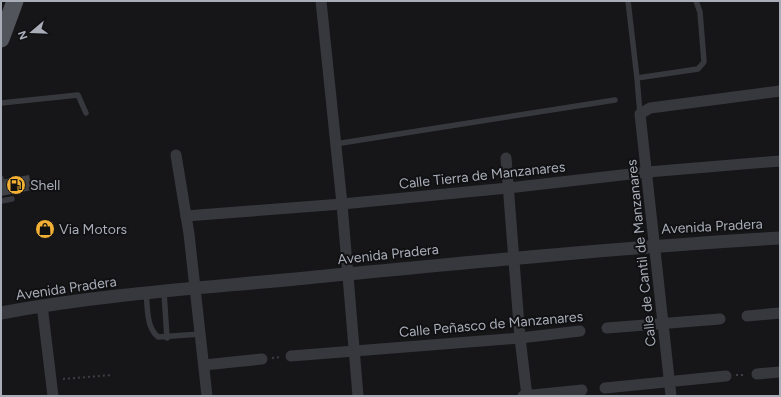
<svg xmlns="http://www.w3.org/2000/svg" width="781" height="397" font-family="Figtree,sans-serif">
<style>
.building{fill:#404145}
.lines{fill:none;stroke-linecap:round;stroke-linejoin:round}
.path{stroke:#3d3f44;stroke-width:2;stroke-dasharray:2 3;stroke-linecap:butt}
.service{stroke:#37383d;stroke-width:5.5}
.minor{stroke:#37383d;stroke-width:11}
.tertiary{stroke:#37383d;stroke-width:13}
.primary{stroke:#53555c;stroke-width:17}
.labels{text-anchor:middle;stroke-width:4;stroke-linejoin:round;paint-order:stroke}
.street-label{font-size:14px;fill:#a8adb8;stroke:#111113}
.poi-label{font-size:14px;fill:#a8adb8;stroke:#111113;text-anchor:start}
</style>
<rect width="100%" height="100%" fill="#161618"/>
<path class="building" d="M29,175L32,190L1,196V180Z"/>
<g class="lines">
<g class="path">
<path d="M272,358L281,357"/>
<path d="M736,375H746"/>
<path d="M63,379L112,375"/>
</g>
<g class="service">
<path d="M628,1L637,78"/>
<path d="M1,103L78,95L86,113"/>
<path d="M640,114L637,78L698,69L704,62L700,12L696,1"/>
<path d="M335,144L615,100"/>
<path d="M1,178L2,180"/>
<path d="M1,201L12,199"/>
<path d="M164,292L167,338"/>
<path d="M146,294C148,308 146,327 158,337L201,334"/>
</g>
<g class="minor">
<path d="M321,1L342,204L358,396"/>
<path d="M176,155L189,234L207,396"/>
<path d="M506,158L520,338L527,396"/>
<path d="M186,216L342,204L508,188L648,172L780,161"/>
<path d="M42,305L53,396"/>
<path d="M747,316L780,313"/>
<path d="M607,328L720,319"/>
<path d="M291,356L520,338L580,331"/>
<path d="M204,365L262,359"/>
<path d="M757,374L780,372"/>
<path d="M605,388L726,376"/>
<path d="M523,396L582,390"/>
<path d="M671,396L640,114L650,108L780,91"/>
</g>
<path class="tertiary" d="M1,313C101,294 204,288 306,278C464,263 622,247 780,238"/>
<path class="primary" d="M1,39L15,1"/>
</g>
<defs>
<g id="fuel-disc" transform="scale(1)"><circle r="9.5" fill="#f2b134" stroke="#111113"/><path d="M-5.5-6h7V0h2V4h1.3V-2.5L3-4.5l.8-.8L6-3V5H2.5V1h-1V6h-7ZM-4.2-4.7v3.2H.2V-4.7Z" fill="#111"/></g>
<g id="shop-disc" transform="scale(1)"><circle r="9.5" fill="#f2b134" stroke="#111113"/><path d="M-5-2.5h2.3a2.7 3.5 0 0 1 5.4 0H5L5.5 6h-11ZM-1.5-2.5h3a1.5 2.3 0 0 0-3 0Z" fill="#111"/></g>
</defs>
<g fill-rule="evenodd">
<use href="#fuel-disc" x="16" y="185"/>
<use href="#shop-disc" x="45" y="229"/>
</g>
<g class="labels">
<g class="street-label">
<text transform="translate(482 175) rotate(-6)" y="5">Calle Tierra de Manzanares</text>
<text transform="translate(712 226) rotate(-3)" y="5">Avenida Pradera</text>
<text transform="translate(641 253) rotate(-96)" y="5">Calle de Cantil de Manzanares</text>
<text transform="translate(388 254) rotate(-6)" y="5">Avenida Pradera</text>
<text transform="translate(66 288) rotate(-8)" y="5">Avenida Pradera</text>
<text transform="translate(491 324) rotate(-5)" y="5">Calle Peñasco de Manzanares</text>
</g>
<g class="poi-label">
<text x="30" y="190">Shell</text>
<text x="59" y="234">Via Motors</text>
</g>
</g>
<rect width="781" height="397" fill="none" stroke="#a8adb8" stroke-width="4"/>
<g transform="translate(32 32) rotate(251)" stroke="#111113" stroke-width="3" paint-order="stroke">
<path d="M0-3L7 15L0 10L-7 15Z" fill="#a8adb8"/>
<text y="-6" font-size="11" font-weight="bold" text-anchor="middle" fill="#a8adb8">N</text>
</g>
</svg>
